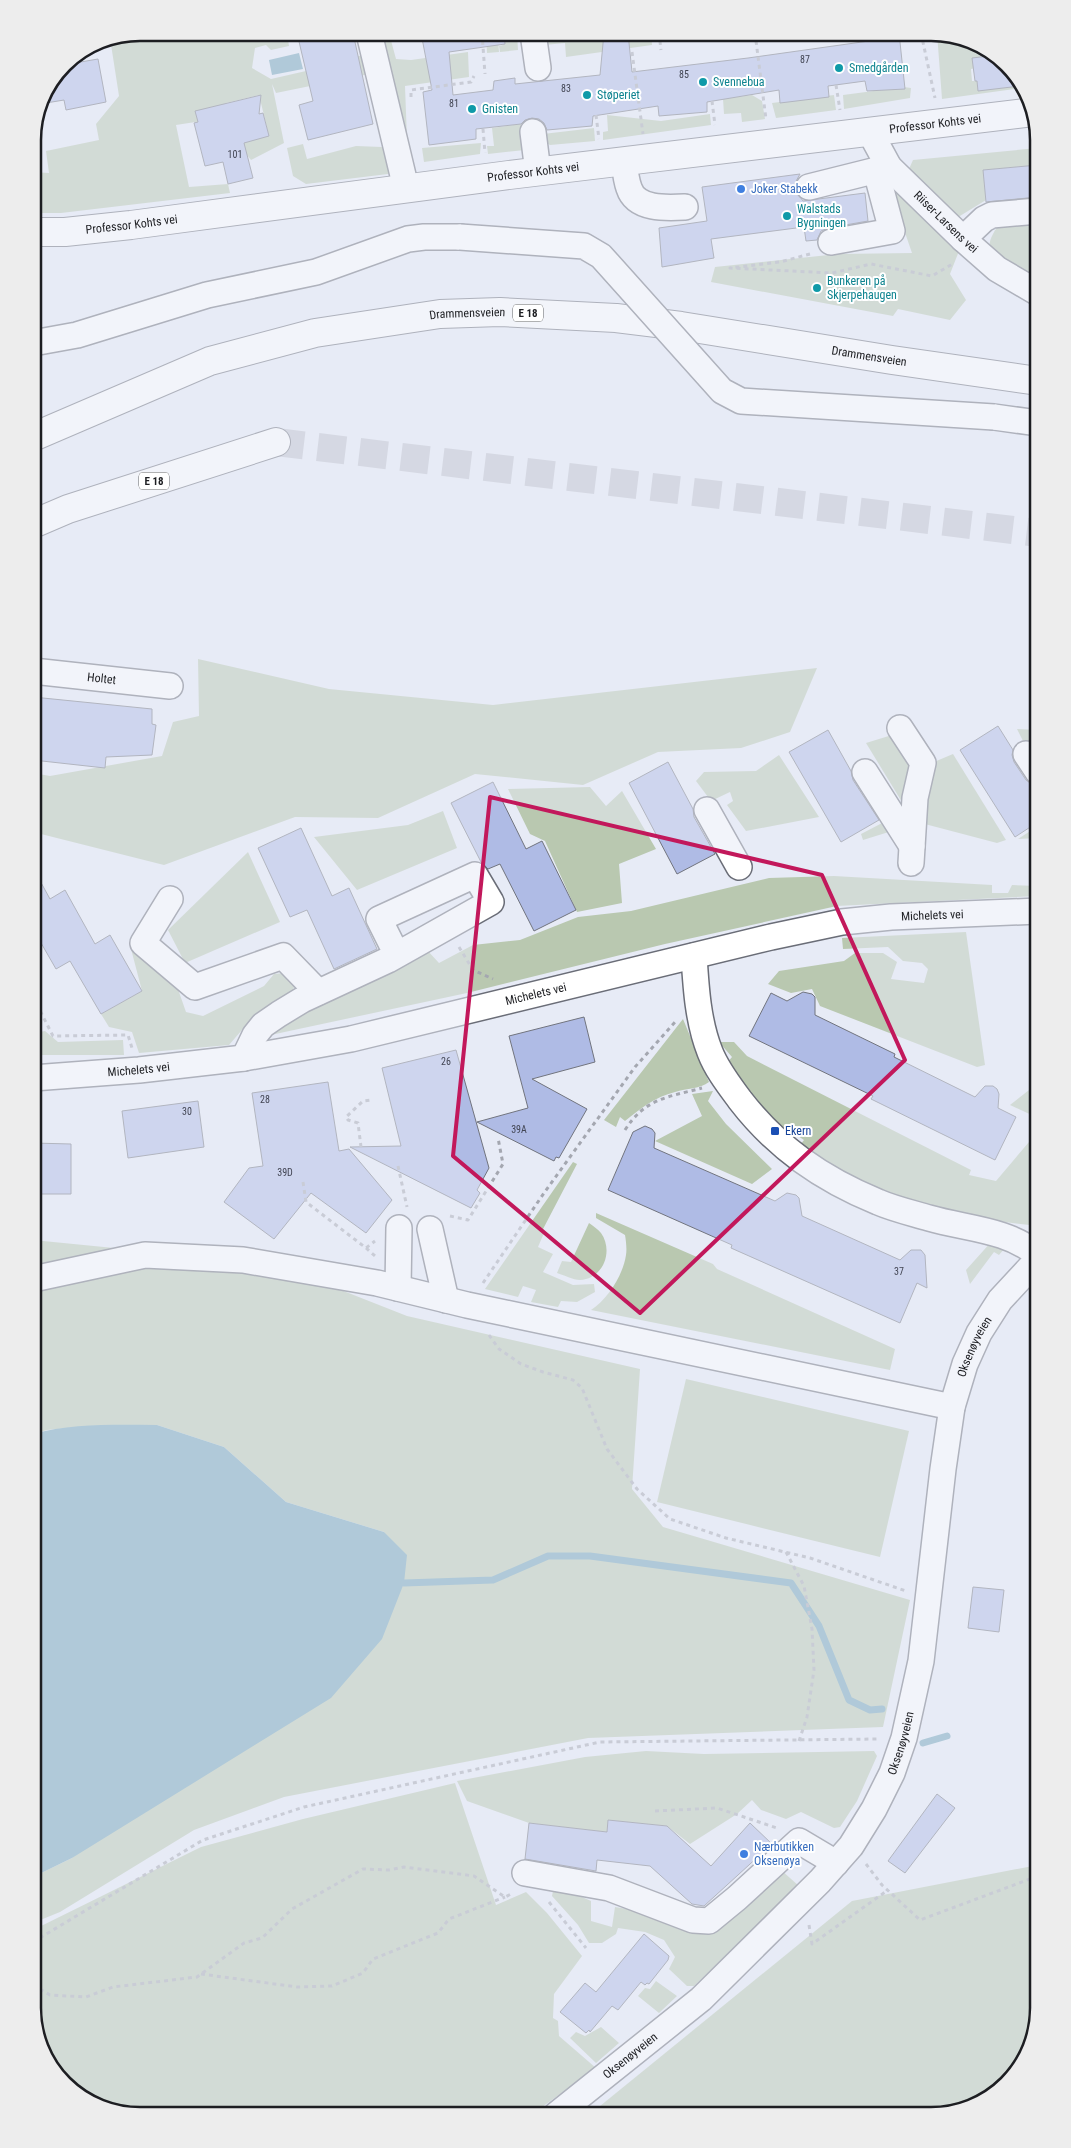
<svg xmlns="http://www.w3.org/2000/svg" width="1071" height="2148" font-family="'Roboto Condensed',sans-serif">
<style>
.green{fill:#b9c8b0}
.water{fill:#6da1b5}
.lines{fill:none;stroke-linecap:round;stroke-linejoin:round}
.stream{stroke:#6da1b5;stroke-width:7}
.building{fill:#afbbe5;stroke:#71747e}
.highway-tunnel{stroke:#bfc2cc;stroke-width:28;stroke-dasharray:28 14;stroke-linecap:butt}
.minor-casing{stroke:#6a6d77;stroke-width:28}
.major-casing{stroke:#6a6d77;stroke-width:30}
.highway-casing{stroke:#6a6d77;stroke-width:30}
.path{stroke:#a4a7b0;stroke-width:3;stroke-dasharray:4 4;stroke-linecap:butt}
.minor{stroke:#fff;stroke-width:25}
.major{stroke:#fff;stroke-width:28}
.highway{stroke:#fff;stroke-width:28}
.minor-bridge-casing{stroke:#6a6d77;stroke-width:28;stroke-linecap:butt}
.minor-bridge{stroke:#fff;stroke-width:25}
.marked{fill:none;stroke:#c2185b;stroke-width:4;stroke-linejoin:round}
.culture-dot{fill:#0f9aa8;stroke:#fff;stroke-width:2}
.shop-dot{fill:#3f7fe0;stroke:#fff;stroke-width:2}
.transit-dot{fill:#1a4fb4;stroke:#fff;stroke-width:2}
.labels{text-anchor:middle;stroke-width:4;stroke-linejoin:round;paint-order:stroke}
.number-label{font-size:10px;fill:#424553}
.shield{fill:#fff;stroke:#616264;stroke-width:1}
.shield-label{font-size:11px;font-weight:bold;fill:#1d1e22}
.culture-label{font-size:12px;fill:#0d838f;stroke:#fff;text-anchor:start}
.street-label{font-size:12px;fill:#1d1e22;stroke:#fff}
.shop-label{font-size:12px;fill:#366cbe;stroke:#fff;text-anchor:start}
.transit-label{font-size:12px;fill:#164399;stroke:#fff;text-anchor:start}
.rim{fill:none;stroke:#1d1e22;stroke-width:2.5}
</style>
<rect width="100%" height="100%" fill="#e7ebf6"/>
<g class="green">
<path d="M154,33H287L289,46L271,50L266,45L255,48L252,68L271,79L306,71L358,56L368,55L369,74L276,93L272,84L284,143L251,160L238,144L269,136L259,95L226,103L202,121L176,125L189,187L228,184L230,193L61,213H33V172L49,173L46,151L99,140L96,124L119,96L110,38Z"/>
<path d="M379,33H389L396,59L411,60L468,52L469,77L405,86L407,139H405Z"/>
<path d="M486,33H517L518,50L500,52L499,46L503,45L502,38L498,39L499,52L487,53Z"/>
<path d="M542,33H564L565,35L592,38L623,33H651L652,45L566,57L565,43L544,45Z"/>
<path d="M937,33L997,55L989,56L988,53L982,54L976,68L971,69L972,81H977L978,90L1020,86L1022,88L942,99Z"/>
<path d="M904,87L911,88L910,98L844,109L843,95Z"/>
<path d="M752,95L762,101L765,119L742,122L741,113L724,114L723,99Z"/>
<path d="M834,95L836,110L776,118L772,103Z"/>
<path d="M710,114L711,125L603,140V132L608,131L607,115L661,121Z"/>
<path d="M521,124L528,146L525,150L488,154L487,146H494L492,128Z"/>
<path d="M594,128L595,141L550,145L545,142L543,134Z"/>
<path d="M481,143L480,154L424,162L422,148Z"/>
<path d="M303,144L307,159L356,146L382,147L392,162L388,174L306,184L293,176L287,148Z"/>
<path d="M1038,148V165L984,170L986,200L955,219L909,169L913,160Z"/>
<path d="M894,187L959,251L950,274L966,300L950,320L898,309L893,316L711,282L715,267L838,254L912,253L891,192Z"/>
<path d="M1038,219V280L1021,272L990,249C989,243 990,240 993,234C1000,217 1022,220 1038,219Z"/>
<path d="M198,659L329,689L493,705L817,668L790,732L741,748L658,752L583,785L475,774L378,818L295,817L164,865L33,832V773L50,776L162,756L173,722L199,716Z"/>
<path d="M1017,729L1038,730V741L1026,747Z"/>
<path d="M892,735L916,779L905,807L866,743Z"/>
<path d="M953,754L1006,840L997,843L921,823L934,762Z"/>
<path d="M779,755L819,817L746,831L727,805L733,801L730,792L711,801L696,781L704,772L756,771Z"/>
<path d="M590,787L606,806L622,791L656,849L619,864L622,903L577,912L545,841L530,834L508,789Z"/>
<path d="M443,811L457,848L357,890L314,837L408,825Z"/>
<path d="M886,821L892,831L863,840L861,834Z"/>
<path d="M1038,826V838L1018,839Z"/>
<path d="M248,852L280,922L185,963L168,930Z"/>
<path d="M834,876L992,885V893H1008L1012,885L1038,886V896L837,906L665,944L467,993L266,1036L312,1004L427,950L439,963L473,945L520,940L578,917L631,911L769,878Z"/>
<path d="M966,932L985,1065L977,1067L820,1006L812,989L791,993L768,984L779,971L844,961L855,953H883L897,962L891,979L924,983L928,969L922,963L903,961L888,947L843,949L842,938Z"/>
<path d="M130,945L173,975L186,1012L203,1016L264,986L274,974L284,973L296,981L291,996L248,1023L229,1045L139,1053L132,1032L109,1027L101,1014L142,991Z"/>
<path d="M683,1019L709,1082C700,1089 687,1088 675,1092C655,1097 641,1108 625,1121L620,1117L616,1127L604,1120Z"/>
<path d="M45,1031L58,1042L123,1040L124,1055H33V1033Z"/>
<path d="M719,1042H734L747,1056L971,1170L969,1175L996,1181L1029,1142L1038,1146V1226C977,1220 895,1204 841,1174C827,1166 814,1154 800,1145L804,1140L795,1134L790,1143L755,1107L727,1063L732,1057Z"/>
<path d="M1038,1083V1118L1010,1105Z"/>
<path d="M713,1091L708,1101L726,1124L772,1169L752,1184L655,1141L702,1116L692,1094Z"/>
<path d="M573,1162L577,1164L542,1231L544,1233L538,1247L553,1254L543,1272L573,1285L594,1284L595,1292L577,1302L561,1301L558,1307L531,1302L536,1290L523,1286L518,1297L485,1289Z"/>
<path d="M596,1213L713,1264L717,1269L895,1349L890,1370L591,1310C608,1299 623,1275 626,1255C627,1249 626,1241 625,1235L596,1218Z"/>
<path d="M589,1223C593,1226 598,1229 601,1233C614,1251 603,1279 580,1280C573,1280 564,1275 557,1273L562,1261L571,1262Z"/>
<path d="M33,1240L275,1264L407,1316L640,1369L632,1489L663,1527L910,1600L883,1727L588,1738L284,1797L194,1830L60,1912L33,1923V1877L72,1858L399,1593L404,1583L384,1532L286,1502L224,1447L157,1425L88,1426L47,1430L33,1434Z"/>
<path d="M992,1241L1004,1249L999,1255L994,1252L970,1284L966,1270Z"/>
<path d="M686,1379L909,1431L880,1557L657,1502Z"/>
<path d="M646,1751L704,1754L874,1751L877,1756L857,1801L840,1827L834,1828L801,1812L786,1819L761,1810L752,1800L737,1814L690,1844L667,1826L608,1820L607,1832L529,1823L467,1801L457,1781L585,1757Z"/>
<path d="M455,1783L496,1905L526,1892L547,1913L582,1956L554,1994L553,2018L558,2021L559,2036L596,2068L531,2115H133L80,2097L41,2049L33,2008V1930L201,1847L303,1819Z"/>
<path d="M1038,1865V2008L1020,2068L983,2098L959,2110L931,2115H589L852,1901Z"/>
<path d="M781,1870L799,1886L694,1986H687L669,1969L675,1957L664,1940L645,1932L618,1928L616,1934L602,1943H589L578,1925L552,1896L554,1886L582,1894V1897L591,1901V1921L612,1927L615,1907L664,1915L682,1923Z"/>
<path d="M656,1981L677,1996L659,2013L638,1996L645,1988L650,1989Z"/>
<path d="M601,2027L619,2043L596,2063L570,2038L576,2032L585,2036Z"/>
</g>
<g class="water">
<path d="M299,53L303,69L272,75L269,60Z"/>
<path d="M157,1425L224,1447L286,1502L384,1532L407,1555L404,1583L382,1639L331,1698L72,1858L33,1877V1434C73,1423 116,1425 157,1425Z"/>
</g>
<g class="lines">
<g class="stream">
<path d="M404,1583L493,1580L548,1556H590L791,1583L819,1626L849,1700L870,1710L882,1709"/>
<path d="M923,1743L947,1736"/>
</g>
</g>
<g class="building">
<path d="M297,33H335L336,37L353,33L373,124L308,140L299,105L313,101Z"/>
<path d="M421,33H504L505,44L449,52L453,95L493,90L494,81L515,78V84L600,75L604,33H628L632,72L748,58L869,41L870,33H899L905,89L867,91L865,81L828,86L829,97L780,103L779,90L707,102V112L659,116L658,106L593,116L592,126L547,130L544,123L539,119L532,118L525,120L521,124L476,129V139L429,145L423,92L432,90Z"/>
<path d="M997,55L1020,86L978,91L977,81H975L972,58Z"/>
<path d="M98,59L106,102L66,110L64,100L40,104L41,99L63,65Z"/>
<path d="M261,95L259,114L263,113L269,136L244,143L253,178L228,184L223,162L205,166L194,123L198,122L195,111Z"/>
<path d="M1038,165V197L986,202L983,170Z"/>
<path d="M800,174L795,183V190L803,201L865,193L868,221L828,228L821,231L817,240L806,241L804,227L711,239L714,258L662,267L659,228L707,221L702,187Z"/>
<path d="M33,697L152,709V724L156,725L152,755L106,757L105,768L33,760Z"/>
<path d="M998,726L1013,750L1012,755L1014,762L1026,780L1035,786L1038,791V822L1015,837L960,750Z"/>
<path d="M828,730L851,771L853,780L879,820L841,842L789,752Z"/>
<path d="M668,762L693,809L694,817L715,854L677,874L629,783Z"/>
<path d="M493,782L526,849L542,841L576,910L534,931L500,864L488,869L481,862L451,803Z"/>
<path d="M301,828L332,896L349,888L377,949L334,969L307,910L290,917L258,848Z"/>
<path d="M33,868L50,899L65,890L95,944L110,935L142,991L101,1014L70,961L56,969L33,929Z"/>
<path d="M803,992L812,994L815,997V1015L895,1054L894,1057L975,1097L985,1086H993L997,1089L999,1094L998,1108L1016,1117L995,1160L871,1099L873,1096L749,1036L771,993L787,1001Z"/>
<path d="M584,1017L595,1062L532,1079L587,1109L559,1158L556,1157L554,1161L477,1122L528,1108L509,1036Z"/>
<path d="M456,1050L489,1168L477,1190L480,1193L471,1208L350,1147L401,1146L382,1068Z"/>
<path d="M328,1082L339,1151L349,1149L392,1200L366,1233L311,1193L274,1239L224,1202L249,1168L263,1166L252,1093Z"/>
<path d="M198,1101L204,1147L128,1158L122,1111Z"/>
<path d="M645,1126L652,1129L655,1133L654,1148L775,1201L787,1193L796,1195L799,1198L802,1216L900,1260L911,1250H921L925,1255L927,1288L917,1283L900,1323L731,1248L732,1245L608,1190L633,1132Z"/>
<path d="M33,1143L71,1144V1194H41V1190H33Z"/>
<path d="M973,1587L1004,1590L999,1632L968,1628Z"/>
<path d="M937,1794L955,1808L905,1873L888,1861Z"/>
<path d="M608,1820L667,1826L711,1866L750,1823L772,1844L704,1906L692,1904L650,1866L597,1860L596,1871L525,1859L529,1823L607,1832Z"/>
<path d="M644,1934L669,1956L668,1960L649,1984L647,1983L645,1985L641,1982L618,2010L612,2006L590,2032L589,2030L586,2033L560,2012L585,1983L596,1992Z"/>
</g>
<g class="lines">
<path class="highway-tunnel" d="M276,442L1038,533"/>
<g class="minor-casing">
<g id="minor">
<path d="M369,33L406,188"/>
<path d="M533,33L538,68"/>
<path d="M533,132L538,172"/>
<path id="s1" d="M870,132L889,167L963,239L997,269L1038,293"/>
<path d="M624,161C625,170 626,180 629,188C636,210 667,208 685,207"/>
<path d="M809,187L889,167"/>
<path d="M963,239L984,219L992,215L1038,211"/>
<path d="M831,242L892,231L876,171"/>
<path d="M33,343L77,335L207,295L316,272L408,239L424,237H460"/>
<path d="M994,417L1038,423"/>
<path id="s2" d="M33,671L170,686"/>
<path d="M900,728L923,763L915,798L911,863"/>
<path d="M1026,754L1038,772"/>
<path d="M865,772L912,846"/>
<path d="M707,810L739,867"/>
<path d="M170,899L143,943L195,987L283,956L318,992"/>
<path d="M694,956C696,988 698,1022 710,1052C717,1070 729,1085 740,1100C777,1148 822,1179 878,1202C894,1209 912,1213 929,1218C967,1229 1007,1229 1038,1255"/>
<path d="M244,1058L255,1035L263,1025L279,1014L302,1000L388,960L491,902L475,875L379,919L397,955"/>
<path id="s3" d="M33,1078L139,1070L244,1058L351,1039L771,937L842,922L891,917L1038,911"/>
<path d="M430,1229L446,1300"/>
<path d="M33,1279L145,1255L243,1260L377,1283L467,1305L952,1407"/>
<path d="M398,1288L399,1228"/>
<path d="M525,1873L609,1888L693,1920L709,1921L737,1898L799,1841L836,1863"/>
<path id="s4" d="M556,2115L701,1999L820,1881L851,1846L874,1809L892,1773L904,1738L921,1661L943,1469L952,1407L965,1364L979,1333L1000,1300L1038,1259"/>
</g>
</g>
<g class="major-casing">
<g id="major">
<path id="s5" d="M33,232H65L131,225L509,175L1033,112"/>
</g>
</g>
<g class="highway-casing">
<g id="highway">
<path id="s6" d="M33,437L210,361L315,333L440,314L500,312L616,318L681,326L892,360L1038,381"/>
<path d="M33,524L68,509L276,442"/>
</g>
</g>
<g class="path">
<path d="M482,33L485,74"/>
<path d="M659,33L661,50"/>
<path d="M755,33L766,119"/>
<path d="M921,33L935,98"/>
<path d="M632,52L643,134"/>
<path d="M836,85L840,110"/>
<path d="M411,97V90L471,82L474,76"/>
<path d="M712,101L715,125"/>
<path d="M596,115L599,139"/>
<path d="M483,129L485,153"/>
<path d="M810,254L780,262L730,268L832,273L871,264L932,276L954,263"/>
<path d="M459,947L473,970L493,979"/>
<path d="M33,997L53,1036L128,1035L132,1048"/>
<path d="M625,1130C645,1098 669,1097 702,1088"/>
<path d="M361,1147L358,1123L348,1120L346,1117L363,1101L371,1100"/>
<path d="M398,1166L407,1207"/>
<path d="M303,1182L306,1202L366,1248L375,1241"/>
<path d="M450,1216L468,1220L503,1164L498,1138"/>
<path d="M366,1248L375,1256"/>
<path d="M483,1283L544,1193L635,1067L676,1021"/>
<path d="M489,1335L499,1349L521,1364L543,1372L573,1380L582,1388L607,1449L637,1489L670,1519L726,1538L810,1558L906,1591"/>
<path d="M786,1552L804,1586L812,1629L814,1670L807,1717L799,1741"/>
<path d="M655,1811L717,1808L777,1828"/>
<path d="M866,1864L882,1885L920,1920L1038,1876"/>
<path d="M549,1902L586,1948"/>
<path d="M809,1925L812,1944L888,1890"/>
<path d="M33,1942L203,1840L304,1807L600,1742L878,1739"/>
<path d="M201,1974L297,1987L332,1986L363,1973L373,1959L438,1933L449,1919L505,1897"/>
<path d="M33,1985L50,1995L86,1997L113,1987L197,1977L244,1943L262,1938L292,1909L363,1869L389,1870L404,1867L474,1876L505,1897L513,1893"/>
</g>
<use href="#minor" class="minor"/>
<use href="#major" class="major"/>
<use href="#highway" class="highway"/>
<g class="minor-bridge-casing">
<path id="minor-bridge" d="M460,237L584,246L601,256L722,391L741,401L994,417"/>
</g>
<use href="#minor-bridge" class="minor-bridge"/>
</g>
<path d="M0 0H1071V2148H0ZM490,797L822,875L905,1060L640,1313L453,1156Z" fill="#e7ebf6" fill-opacity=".55" fill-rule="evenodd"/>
<path class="marked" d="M490,797L822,875L905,1060L640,1313L453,1156Z"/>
<g class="culture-dot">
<circle cx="839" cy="68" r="5"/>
<circle cx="703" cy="82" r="5"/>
<circle cx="587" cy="95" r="5"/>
<circle cx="472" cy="109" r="5"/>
<circle cx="787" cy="216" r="5"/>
<circle cx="817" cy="288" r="5"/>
</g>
<g class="shop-dot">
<circle cx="741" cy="189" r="5"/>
<circle cx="744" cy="1854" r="5"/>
</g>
<rect class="transit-dot" x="770" y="1126" width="10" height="10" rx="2.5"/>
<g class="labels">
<g class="number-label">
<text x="805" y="63">87</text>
<text x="684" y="78">85</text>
<text x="566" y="92">83</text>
<text x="454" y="107">81</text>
<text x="235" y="158">101</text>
<text x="446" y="1065">26</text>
<text x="265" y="1103">28</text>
<text x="187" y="1115">30</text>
<text x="519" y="1133">39A</text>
<text x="285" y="1176">39D</text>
<text x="899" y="1275">37</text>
</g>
<g class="shield">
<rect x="513" y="304.5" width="30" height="17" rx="4"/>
<rect x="139" y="472.5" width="30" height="17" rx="4"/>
</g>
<g class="shield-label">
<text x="528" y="317">E 18</text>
<text x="154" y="485">E 18</text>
</g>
<g class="culture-label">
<text x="849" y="72">Smedgården</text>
<text x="713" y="86">Svennebua</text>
<text x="597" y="99">Støperiet</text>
<text x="482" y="113">Gnisten</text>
<text x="797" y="213">Walstads<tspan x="797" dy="14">Bygningen</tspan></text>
<text x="827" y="285">Bunkeren på<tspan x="827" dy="14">Skjerpehaugen</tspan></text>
</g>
<g class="street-label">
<text dy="4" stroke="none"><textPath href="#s5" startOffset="909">Professor Kohts vei</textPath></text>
<text dy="4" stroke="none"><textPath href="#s5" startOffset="504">Professor Kohts vei</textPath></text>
<text dy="4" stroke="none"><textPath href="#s1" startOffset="119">Riiser-Larsens vei</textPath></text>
<text dy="4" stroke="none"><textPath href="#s5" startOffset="99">Professor Kohts vei</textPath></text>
<text dy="4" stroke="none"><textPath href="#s6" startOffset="455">Drammensveien</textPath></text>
<text dy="4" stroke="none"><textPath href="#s6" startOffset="860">Drammensveien</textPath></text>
<text dy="4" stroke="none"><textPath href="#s2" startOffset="69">Holtet</textPath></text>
<text dy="4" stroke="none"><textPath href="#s3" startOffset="916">Michelets vei</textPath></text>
<text dy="4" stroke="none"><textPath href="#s3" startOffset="511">Michelets vei</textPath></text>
<text dy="4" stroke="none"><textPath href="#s3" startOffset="106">Michelets vei</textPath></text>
<text dy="4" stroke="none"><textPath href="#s4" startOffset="920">Oksenøyveien</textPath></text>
<text dy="4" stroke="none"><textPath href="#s4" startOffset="515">Oksenøyveien</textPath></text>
<text dy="4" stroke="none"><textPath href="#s4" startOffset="95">Oksenøyveien</textPath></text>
</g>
<g class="shop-label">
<text x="751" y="193">Joker Stabekk</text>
<text x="754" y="1851">Nærbutikken<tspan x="754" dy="14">Oksenøya</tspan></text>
</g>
<g class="transit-label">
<text x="785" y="1135">Ekern</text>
</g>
</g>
<path d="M0 0H1071V2148H0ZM140 41H931A99 99 0 0 1 1030 140V2008A99 99 0 0 1 931 2107H140A99 99 0 0 1 41 2008V140A99 99 0 0 1 140 41Z" fill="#ededed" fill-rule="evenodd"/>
<path class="rim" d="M140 41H931A99 99 0 0 1 1030 140V2008A99 99 0 0 1 931 2107H140A99 99 0 0 1 41 2008V140A99 99 0 0 1 140 41Z"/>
</svg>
